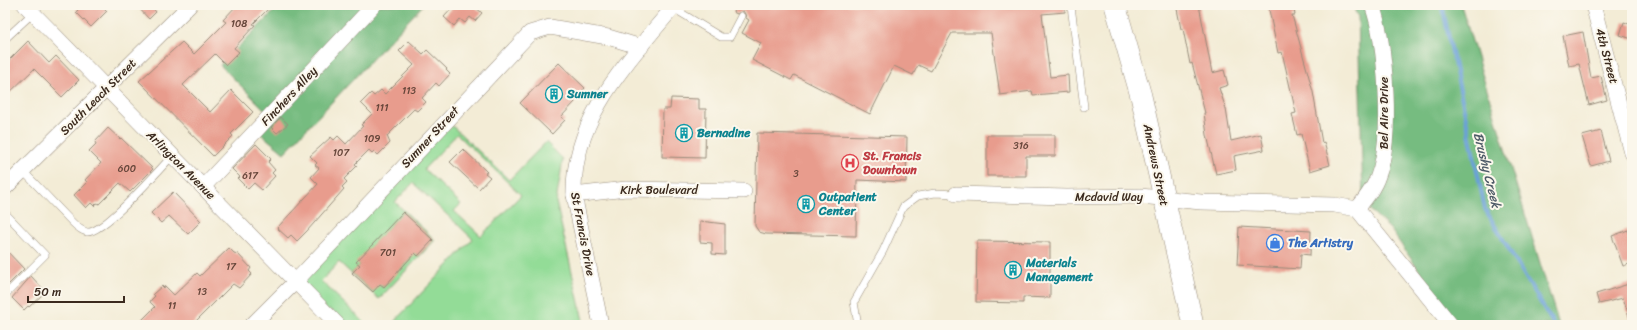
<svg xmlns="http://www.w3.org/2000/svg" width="1637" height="330" font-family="Sriracha,sans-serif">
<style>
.green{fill:#93dc97;stroke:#67835a;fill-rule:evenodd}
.forest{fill:#76bc80;stroke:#58734f}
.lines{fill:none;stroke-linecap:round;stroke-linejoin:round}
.stream{stroke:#6ba1d8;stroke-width:4}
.building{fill:#e89c8d}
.lane-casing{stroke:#978b7a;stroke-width:8}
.street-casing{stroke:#978b7a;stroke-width:16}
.secondary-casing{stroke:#978b7a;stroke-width:22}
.lane{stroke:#fff;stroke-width:7}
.street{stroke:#fff;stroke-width:15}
.secondary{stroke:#fff;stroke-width:21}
.labels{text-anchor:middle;stroke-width:4;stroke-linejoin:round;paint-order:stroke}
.number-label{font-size:10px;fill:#66463a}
.street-label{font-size:12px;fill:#3b2a1e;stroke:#fbf7ec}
.culture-label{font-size:12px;font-weight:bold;fill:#0d838f;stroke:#fbf7ec;text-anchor:start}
.health-label{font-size:12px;font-weight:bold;fill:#be3a42;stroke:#fbf7ec;text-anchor:start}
.shop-label{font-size:12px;font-weight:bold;fill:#366cbe;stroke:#fbf7ec;text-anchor:start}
.water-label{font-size:13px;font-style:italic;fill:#4e5a68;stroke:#fbf7ec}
</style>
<rect width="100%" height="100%" fill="#fbf7ec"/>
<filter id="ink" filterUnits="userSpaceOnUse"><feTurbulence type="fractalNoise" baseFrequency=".025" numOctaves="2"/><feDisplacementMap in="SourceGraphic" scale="8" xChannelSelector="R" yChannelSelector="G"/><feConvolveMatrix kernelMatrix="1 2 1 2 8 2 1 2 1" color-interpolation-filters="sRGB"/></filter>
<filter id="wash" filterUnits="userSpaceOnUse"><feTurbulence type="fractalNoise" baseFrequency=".012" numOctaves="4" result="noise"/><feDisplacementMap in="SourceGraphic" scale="16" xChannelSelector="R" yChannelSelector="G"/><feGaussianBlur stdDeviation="0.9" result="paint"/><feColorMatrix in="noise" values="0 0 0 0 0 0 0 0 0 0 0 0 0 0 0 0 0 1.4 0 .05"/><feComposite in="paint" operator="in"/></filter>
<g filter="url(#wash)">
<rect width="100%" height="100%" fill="#f3ecd6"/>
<path class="green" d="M447,121L509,180L546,142L563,159L556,202L584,325H391L473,239L413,183L395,202L435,240L379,299L339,262L321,281L367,325H341L293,276ZM457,134L521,195L481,236L454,211L461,204L424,169ZM403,212L433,240L418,256L412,250L408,254L411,258L384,287L352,273L360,265L357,262Z"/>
<g class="forest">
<path d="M280,5H423L284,153L254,128L268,113L220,65Z"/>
<path d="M1352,5H1461L1559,325H1457L1391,230L1363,203L1358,17Z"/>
</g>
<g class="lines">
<path class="stream" d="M1442,5L1485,209L1554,325"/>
</g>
<g id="blocks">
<g class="building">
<path d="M73,5H101L107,11L91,27L76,12L78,10Z"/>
<path d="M136,5H150L156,12L149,19Z"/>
<path d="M237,5H272L253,24L255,25L234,48L239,52L226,65L215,54L183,85L210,112L231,90L253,112L231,134L233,136L213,156L139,81L182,42L194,54L226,22L223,20Z"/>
<path d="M455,5H473L482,13L475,21L470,17L465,23L460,19L454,26L444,17Z"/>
<path d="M737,5H1065V12L1042,14L1050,77L1068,75L1069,92L1033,95L1032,91L1000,95L991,33H952L931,71L918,65L913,75L894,66L870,114L794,75L791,80L752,60L761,43L742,33L749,20L746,18L745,14L743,11L737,14L733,12Z"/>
<path d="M1196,5H1199L1212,73L1224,70L1228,85L1219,88L1226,109L1231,141L1261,134L1264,150L1234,156L1236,170L1216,174L1207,135L1204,113H1205L1192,63L1190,64L1183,29H1181L1177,9Z"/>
<path d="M1268,5H1293L1295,15H1292L1313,92L1322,143L1324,142L1330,165L1310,171L1301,134L1297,135L1292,114L1296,113L1282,52L1278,53Z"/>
<path d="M1624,22L1632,25V39L1620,35Z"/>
<path d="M1583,32L1591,78L1601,76L1607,100L1589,105L1579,64L1569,66L1563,36Z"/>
<path d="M28,41L49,63L56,56L79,80L62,97L34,69L5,97V64Z"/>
<path d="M409,41L423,54L427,50L447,69L446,70L450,74L439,86L436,83L422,98L426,102L417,111L414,109L387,136L390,143L378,155L374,151L372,153L369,150L355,164L357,166L344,179L347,182L342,187L344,189L307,231L297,241L291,235L288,238L277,228L318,184L311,177L319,168L315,165L317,163L310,156L331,137L334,140L338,136L346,144L363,126L361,125L372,114L361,103L371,93L374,96L381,90L385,94L414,65L399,51Z"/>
<path d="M559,63L585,88L574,100L575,102L561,117L565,120L552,134L520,103Z"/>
<path d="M671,98L699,99V109H706L705,158L662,157L663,109H670Z"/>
<path d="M281,117L288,124L277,133L271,127Z"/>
<path d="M108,128L120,139L121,138L153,169L130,192L120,183L99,204L97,203L94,206L91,203L86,208L74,195L87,182L85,180L101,163L89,151L96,144L95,142Z"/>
<path d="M1601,131L1609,161L1591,166L1582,136Z"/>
<path d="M757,133L907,137L906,182L857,180L856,236L766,234L759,232L755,226Z"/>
<path d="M987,135H1055V156H1026V176H987Z"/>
<path d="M256,144L271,159L268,162L275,170L272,173L275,176L262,190L254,183L248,189L238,179L240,177L232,169Z"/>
<path d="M463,149L487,172L485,173L490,177L479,189L450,162Z"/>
<path d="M173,192L201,221L188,234L169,216L161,223L151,213Z"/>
<path d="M403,212L433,240L418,256L415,253L384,287L380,284L373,292L352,273L360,265L356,262Z"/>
<path d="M700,221L725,224V255L712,254V243L700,242Z"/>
<path d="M1239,227L1311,231L1310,255L1301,254L1300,269L1237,265Z"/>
<path d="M1628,230L1632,240V263L1623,266L1612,236Z"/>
<path d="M977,241L1050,242V298L1023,297V303L976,302Z"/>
<path d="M229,248L234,253L238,254L251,268L249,271L252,274L239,288L233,284L192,325H137L155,307L150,302L151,300L155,296L153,294L162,286L164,288L165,286L174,295L197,273L200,276Z"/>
<path d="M5,249L24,269L9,284L5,281Z"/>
<path d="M31,276L44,290L42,292L43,294L29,307L28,306L24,310L12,298Z"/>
<path d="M1632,283V318L1630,319L1623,298L1599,304L1596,294Z"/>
</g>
</g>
</g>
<g filter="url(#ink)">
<use href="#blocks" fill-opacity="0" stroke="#978b7a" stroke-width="1"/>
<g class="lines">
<g class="lane-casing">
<g id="lane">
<path d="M1071,6L1084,107"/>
<path d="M673,8L721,37H730L741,16"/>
<path d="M5,39L33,13"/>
<path d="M23,171L72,222C76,226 81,231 87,232C103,234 160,169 172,156"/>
<path d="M5,213L45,255L5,295"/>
<path d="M858,325L854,302L883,251L903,207L918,196L935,193L956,194"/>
</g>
</g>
<g class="street-casing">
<g id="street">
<path d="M25,5L338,325"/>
<path d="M1593,5L1632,153"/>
<path d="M203,187L374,5"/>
<path d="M5,188L190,5"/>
<path d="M956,194L1067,197L1140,196L1201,202L1335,205L1357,209"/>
<path d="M574,195L626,189L744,191"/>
<path d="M1357,209C1365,199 1374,188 1378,176C1393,138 1386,43 1372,5"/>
<path d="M1357,209L1451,325"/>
<path d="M252,325L295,282L530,33L550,27L608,37L641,47"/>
<path d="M601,325L574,195C572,117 628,62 675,5"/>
</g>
</g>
<g class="secondary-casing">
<path id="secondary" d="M1115,5L1141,96L1193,325"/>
</g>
<use href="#lane" class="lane"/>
<use href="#street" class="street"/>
<use href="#secondary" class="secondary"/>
</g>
</g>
<defs>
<g id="building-ring" transform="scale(0.9)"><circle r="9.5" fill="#fbf7ec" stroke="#0f9aa8" stroke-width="1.5"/><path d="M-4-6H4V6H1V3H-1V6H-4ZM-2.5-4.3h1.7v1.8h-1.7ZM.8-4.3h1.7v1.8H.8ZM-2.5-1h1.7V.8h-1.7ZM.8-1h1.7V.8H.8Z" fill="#0f9aa8"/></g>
<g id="hospital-ring" transform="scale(0.9)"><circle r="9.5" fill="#fbf7ec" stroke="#e0444e" stroke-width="1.5"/><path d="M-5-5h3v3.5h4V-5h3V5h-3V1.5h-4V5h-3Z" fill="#e0444e"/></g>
<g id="shop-ring" transform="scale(0.9)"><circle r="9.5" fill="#fbf7ec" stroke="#3f7fe0" stroke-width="1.5"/><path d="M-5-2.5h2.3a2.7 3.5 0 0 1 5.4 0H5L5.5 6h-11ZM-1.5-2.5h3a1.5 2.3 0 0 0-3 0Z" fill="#3f7fe0"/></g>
</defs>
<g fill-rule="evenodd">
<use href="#building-ring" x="554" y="94"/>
<use href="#building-ring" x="684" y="133"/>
<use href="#hospital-ring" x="850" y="163"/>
<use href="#building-ring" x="806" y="204"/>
<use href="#shop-ring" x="1275" y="243"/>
<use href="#building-ring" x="1013" y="270"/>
</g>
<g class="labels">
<g class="number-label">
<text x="239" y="27">108</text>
<text x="409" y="94">113</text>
<text x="382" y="111">111</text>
<text x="372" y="142">109</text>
<text x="1021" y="149">316</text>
<text x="341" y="156">107</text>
<text x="127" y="172">600</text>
<text x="796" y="177">3</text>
<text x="250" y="179">617</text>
<text x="388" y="256">701</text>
<text x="231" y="270">17</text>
<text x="202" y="295">13</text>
<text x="172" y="309">11</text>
</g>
<g class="street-label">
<text transform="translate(1607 56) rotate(75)" y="4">4th Street</text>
<text transform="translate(289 96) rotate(-47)" y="4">Finchers Alley</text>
<text transform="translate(98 97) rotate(-45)" y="4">South Leach Street</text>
<text transform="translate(1384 113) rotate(-90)" y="4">Bel Aire Drive</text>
<text transform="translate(430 137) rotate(-47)" y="4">Sumner Street</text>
<text transform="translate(181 165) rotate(45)" y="4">Arlington Avenue</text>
<text transform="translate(1156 165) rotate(78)" y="4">Andrews Street</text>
<text x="659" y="194">Kirk Boulevard</text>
<text x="1109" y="201">Mcdavid Way</text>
<text transform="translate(583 234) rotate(79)" y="4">St Francis Drive</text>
</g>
<g class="culture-label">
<text x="567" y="98">Sumner</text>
<text x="697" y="137">Bernadine</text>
<text x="819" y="201">Outpatient<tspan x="819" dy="14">Center</tspan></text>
<text x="1026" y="267">Materials<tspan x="1026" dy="14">Management</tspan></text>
</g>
<g class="health-label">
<text x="863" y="160">St. Francis<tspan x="863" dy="14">Downtown</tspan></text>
</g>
<g class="shop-label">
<text x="1288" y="247">The Artistry</text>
</g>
<g class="water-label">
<text transform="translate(1488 170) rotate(76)" y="5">Brushy Creek</text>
</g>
</g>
<rect width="1637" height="330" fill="none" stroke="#fbf7ec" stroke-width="20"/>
<path d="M28 296v6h96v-6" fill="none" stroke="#3b2a1e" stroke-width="2"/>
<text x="34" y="296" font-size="12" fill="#3b2a1e" stroke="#fbf7ec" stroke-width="3" paint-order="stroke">50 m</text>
</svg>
